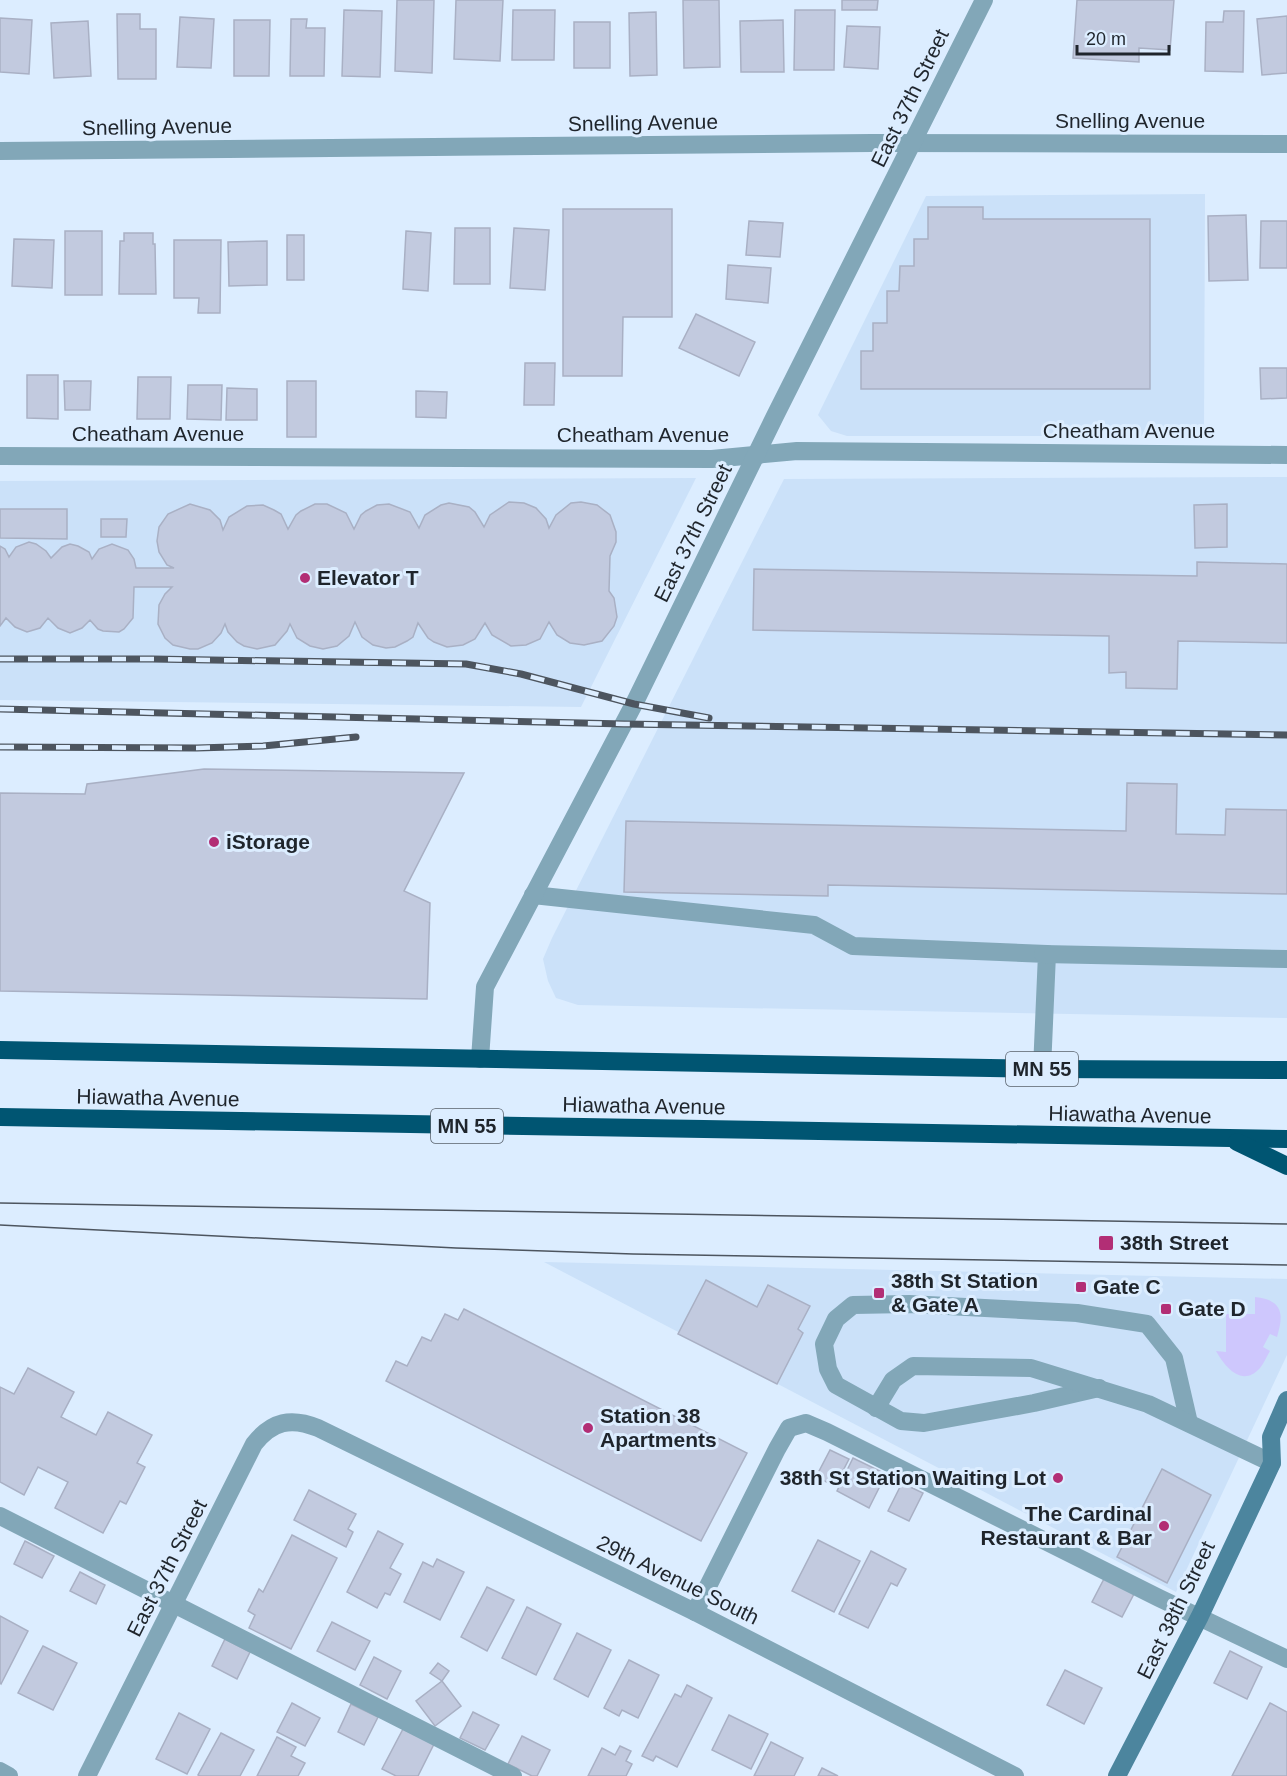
<svg xmlns="http://www.w3.org/2000/svg" width="1287" height="1776" font-family="Helvetica,sans-serif">
<style>
.built{fill:#cbe1f9}
.green{fill:#cec7fd}
.building{fill:#c2cadf;stroke:#a9b0c4;stroke-width:1.5}
.lines{fill:none;stroke-linecap:round;stroke-linejoin:round}
.lane{stroke:#82a7b8;stroke-width:18}
.street{stroke:#82a7b8;stroke-width:18}
.secondary{stroke:#4c859e;stroke-width:18}
.highway{stroke:#005572;stroke-width:18}
.tram{stroke:#4d555f;stroke-width:1.5}
.rail-casing{stroke:#4d555f;stroke-width:7}
.rail{stroke:#dcedff;stroke-width:4.5;stroke-dasharray:14;stroke-linecap:butt}
.poi-dot{fill:#b22e75;stroke:#dcedff;stroke-width:2}
.labels{text-anchor:middle;stroke-width:6;stroke-linejoin:round;paint-order:stroke}
.shield{fill:#dcedff;stroke:#58616b;stroke-width:1.5}
.shield-label{font-size:20px;font-weight:bold;fill:#1f252c}
.street-label{font-size:21px;fill:#1f252c;stroke:#dcedff}
.poi-label{font-size:21px;font-weight:bold;fill:#1f252c;stroke:#dcedff;text-anchor:start}
</style>
<rect width="100%" height="100%" fill="#dcedff"/>
<g class="built">
<path d="M1205,194L1204,436H847L831,431L818,415L926,196Z"/>
<path d="M1287,477V1018L578,1005L556,998L548,981L543,959L552,938L784,479Z"/>
<path d="M696,478L581,707L0,700V481Z"/>
<path d="M544,1262L1287,1279V1355L1176,1592Z"/>
</g>
<path class="green" d="M1255,1297C1283,1300 1284,1314 1277,1337L1270,1334L1263,1347L1270,1351C1267,1356 1264,1363 1260,1368C1242,1388 1225,1367 1216,1351L1226,1352V1314H1255Z"/>
<g class="building">
<path d="M397,0H434L432,73L395,71Z"/>
<path d="M456,0H503L500,61L454,59Z"/>
<path d="M683,0H719L720,67L684,68Z"/>
<path d="M842,0H878L877,10H842Z"/>
<path d="M1077,0H1174L1170,50L1139,48V62L1073,58Z"/>
<path d="M344,10L382,11L380,77L342,76Z"/>
<path d="M513,10H555L554,60H512Z"/>
<path d="M795,10H835L834,70H794Z"/>
<path d="M1224,11H1244L1243,72L1205,71L1206,22H1223Z"/>
<path d="M656,12L657,75L630,76L629,13Z"/>
<path d="M117,14H140V29H156V79H118Z"/>
<path d="M1287,16V73L1262,75L1257,19Z"/>
<path d="M180,17L214,19L211,68L177,67Z"/>
<path d="M0,18L32,20L29,74L0,72Z"/>
<path d="M291,19H307L306,28H325L324,76H290Z"/>
<path d="M234,20H270L269,76H234Z"/>
<path d="M783,20L784,72H741L740,21Z"/>
<path d="M88,21L91,76L54,78L51,23Z"/>
<rect x="574" y="22" width="36" height="46"/>
<path d="M847,26L880,27L878,69L844,67Z"/>
<path d="M928,207H983V219H1150V389H861V351H873V323H887V291H899L900,266H914V239H928Z"/>
<path d="M563,209H672V317H623L622,376H563Z"/>
<path d="M1246,215L1248,280L1209,281L1208,216Z"/>
<path d="M749,221L783,223L780,257L746,255Z"/>
<path d="M1261,221H1287V268H1260Z"/>
<path d="M455,228H490V284H454Z"/>
<path d="M514,228L549,230L545,290L510,288Z"/>
<rect x="65" y="231" width="37" height="64"/>
<path d="M406,231L431,233L428,291L403,289Z"/>
<path d="M124,233H153V244H155L156,294H119L120,241H124Z"/>
<rect x="287" y="235" width="17" height="45"/>
<path d="M14,239L54,240L52,288L12,286Z"/>
<path d="M174,240H221L220,313H198L199,298H174Z"/>
<path d="M267,241V285L229,286L228,242Z"/>
<path d="M728,265L771,268L768,303L726,299Z"/>
<path d="M696,314L755,342L739,376L679,348Z"/>
<path d="M525,363H555L554,405H524Z"/>
<path d="M1260,368H1287V398L1261,399Z"/>
<path d="M27,375H58V419L27,418Z"/>
<path d="M138,377H171L170,419H137Z"/>
<path d="M64,381H91L90,410H65Z"/>
<rect x="287" y="381" width="29" height="56"/>
<path d="M188,385H222L221,420L187,419Z"/>
<path d="M227,388L257,389V420H226Z"/>
<path d="M416,391L447,392L446,418L416,417Z"/>
<path d="M509,502L524,503L536,508L546,519L549,528L556,515L571,503L581,502L597,505L610,515L616,532V542L610,556L609,591L614,598L617,617L614,626L602,641L584,645L570,643L557,635L549,622L540,639L526,645L511,646L492,635L485,623L475,639L463,645L447,647L434,642L428,638L418,623L413,637L407,641L395,647L386,648L373,645L362,637L355,622L349,636L337,646L323,649L310,646L297,638L290,624L287,631L275,645L257,649L244,646L237,642L228,632L225,624L221,633L212,643L198,649H190L173,645L165,638L158,624L159,605L165,594L172,587H134L133,618L124,629L119,632L103,631L98,629L90,620L82,628L70,633L58,628L48,618L40,628L27,632L15,627L6,618L0,626V546L5,549L9,557L16,547L29,542L36,544L46,551L51,558L62,547L70,544L78,546L89,552L92,559L99,549L112,544L128,550L134,559L136,568H174L167,565L159,552L157,541L159,527L168,514L190,504L210,510L220,520L223,530L229,517L247,506L263,505L274,510L281,514L288,529L296,515L301,511L315,504H327L346,513L354,529L361,515L366,511L377,505L389,504L410,512L419,528L425,515L441,505L449,503L469,507L475,512L484,527L490,515Z"/>
<path d="M1227,504V547L1195,548L1194,505Z"/>
<path d="M0,509H67V539L0,538Z"/>
<path d="M101,519H127L126,537H101Z"/>
<path d="M1197,562L1287,564V643L1178,641L1177,689L1126,688V672L1109,673V636L753,630L754,569L1197,576Z"/>
<path d="M204,769L464,773L404,891L430,903L427,999L0,991V793L85,794L87,784Z"/>
<path d="M1127,783L1177,784L1176,834L1225,835L1226,809L1287,810V894L828,885V896L624,892L626,821L1126,831Z"/>
<path d="M706,1280L757,1307L768,1285L810,1306L798,1329L803,1333L777,1384L678,1334Z"/>
<path d="M464,1309L747,1453L701,1541L386,1381L396,1361L407,1366L422,1337L431,1341L445,1314L458,1320Z"/>
<path d="M28,1368L74,1392L61,1417L96,1435L108,1412L152,1435L137,1463L145,1467L126,1504L120,1501L103,1533L55,1508L68,1482L38,1467L24,1495L0,1482V1387L14,1394Z"/>
<path d="M830,1450L849,1459L835,1486L816,1477Z"/>
<path d="M853,1458L886,1474L869,1508L837,1491Z"/>
<path d="M1162,1469L1211,1495L1167,1583L1117,1557Z"/>
<path d="M902,1483L923,1493L909,1521L888,1511Z"/>
<path d="M309,1490L356,1514L348,1529L353,1532L346,1547L294,1520Z"/>
<path d="M378,1531L403,1544L390,1568L401,1574L390,1595L385,1593L377,1608L347,1592Z"/>
<path d="M292,1535L337,1558L291,1649L249,1628L255,1615L248,1611L259,1589L263,1592Z"/>
<path d="M818,1540L860,1561L834,1612L792,1591Z"/>
<path d="M25,1541L54,1556L42,1578L14,1564Z"/>
<path d="M871,1551L906,1569L897,1586L891,1583L868,1628L839,1614Z"/>
<path d="M437,1559L464,1572L440,1620L404,1602L423,1562L433,1567Z"/>
<path d="M80,1572L105,1585L96,1604L70,1591Z"/>
<path d="M1106,1575L1136,1590L1122,1617L1092,1602Z"/>
<path d="M487,1587L514,1600L487,1651L461,1637Z"/>
<path d="M527,1607L561,1624L536,1675L502,1658Z"/>
<path d="M0,1616L28,1631L1,1684L0,1683Z"/>
<path d="M332,1622L370,1641L355,1670L317,1651Z"/>
<path d="M577,1633L611,1650L588,1697L554,1679Z"/>
<path d="M225,1639L250,1652L237,1679L212,1666Z"/>
<path d="M43,1646L77,1663L53,1710L18,1693Z"/>
<path d="M1230,1651L1262,1667L1247,1699L1214,1683Z"/>
<path d="M374,1657L401,1671L387,1699L360,1685Z"/>
<path d="M629,1660L659,1675L638,1718L622,1710L619,1716L604,1708Z"/>
<path d="M438,1663L449,1671L442,1681L430,1673Z"/>
<path d="M1065,1670L1102,1688L1084,1724L1047,1705Z"/>
<path d="M442,1681L461,1706L435,1726L416,1701Z"/>
<path d="M687,1685L712,1698L677,1767L656,1756L653,1761L642,1756L675,1694L681,1697Z"/>
<path d="M292,1703L320,1718L305,1746L277,1732Z"/>
<path d="M1270,1703L1287,1712V1776H1232Z"/>
<path d="M351,1704L378,1717L364,1745L338,1732Z"/>
<path d="M473,1712L499,1725L485,1750L460,1738Z"/>
<path d="M179,1713L210,1729L187,1774L156,1759Z"/>
<path d="M729,1715L768,1734L751,1769L712,1750Z"/>
<path d="M403,1729L434,1744L418,1776H396L382,1769Z"/>
<path d="M221,1733L254,1750L240,1776H200L198,1775Z"/>
<path d="M522,1736L550,1750L537,1776H532L508,1764Z"/>
<path d="M277,1737L296,1747L291,1756L305,1763L298,1776H257Z"/>
<path d="M771,1742L803,1758L794,1776H754Z"/>
<path d="M620,1746L631,1751L626,1761L632,1764L626,1776H588L602,1748L615,1755Z"/>
<path d="M822,1768L838,1776H818Z"/>
</g>
<g class="lines">
<g class="lane">
<path d="M533,895L814,925L853,946L1047,954L1042,1069"/>
<path d="M1043,954L1287,959"/>
<path d="M1099,1388L1034,1403L924,1423L901,1421L836,1385L828,1369L824,1344L836,1319L853,1305L909,1304L1077,1313L1147,1324L1174,1358L1189,1423"/>
<path d="M876,1408L893,1380L913,1366L1031,1368L1148,1404L1272,1463"/>
<path d="M0,1516L513,1776"/>
<path d="M695,1612L777,1449L789,1428L806,1423L827,1432L1159,1598L1287,1659"/>
</g>
<g class="street">
<path d="M0,151L872,143L1287,144"/>
<path d="M0,456L712,459L797,451L1287,455"/>
<path d="M480,1059L485,987L634,704L775,416L984,0"/>
<path d="M0,1771L9,1776"/>
<path d="M87,1776L254,1444C272,1421 291,1417 318,1428L695,1612L1015,1776"/>
</g>
<path class="secondary" d="M1117,1776L1200,1616L1272,1463L1271,1437L1287,1400"/>
<g class="highway">
<path d="M0,1050L1042,1069L1287,1070"/>
<path d="M0,1117L1287,1139"/>
<path d="M1237,1142L1287,1166"/>
</g>
<g class="tram">
<path d="M0,1203L1287,1224"/>
<path d="M0,1225L456,1248L633,1254L1287,1265"/>
</g>
<g class="rail-casing">
<g id="rail">
<path d="M0,659H152L466,664L521,674L634,704L709,718"/>
<path d="M0,709L624,724L1287,735"/>
<path d="M0,747L197,748L263,746L356,737"/>
</g>
</g>
<use href="#rail" class="rail"/>
</g>
<g class="poi-dot">
<circle cx="305" cy="578" r="6"/>
<circle cx="214" cy="842" r="6"/>
<rect x="1098" y="1235" width="16" height="16" rx="3"/>
<rect x="1075" y="1281" width="12" height="12" rx="3"/>
<rect x="873" y="1287" width="12" height="12" rx="3"/>
<rect x="1160" y="1303" width="12" height="12" rx="3"/>
<circle cx="588" cy="1428" r="6"/>
<circle cx="1058" cy="1478" r="6"/>
<circle cx="1164" cy="1526" r="6"/>
</g>
<g class="labels">
<g class="shield">
<rect x="1006" y="1052" width="72" height="34" rx="4.5"/>
<rect x="431" y="1109" width="72" height="34" rx="4.5"/>
</g>
<g class="shield-label">
<text x="1042" y="1076">MN 55</text>
<text x="467" y="1133">MN 55</text>
</g>
<g class="street-label">
<text transform="translate(910 98) rotate(-64)" y="7">East 37th Street</text>
<text x="1130" y="128">Snelling Avenue</text>
<text transform="translate(643 123) rotate(-1)" y="7">Snelling Avenue</text>
<text transform="translate(157 127) rotate(-1)" y="7">Snelling Avenue</text>
<text x="1129" y="438">Cheatham Avenue</text>
<text x="158" y="441">Cheatham Avenue</text>
<text x="643" y="442">Cheatham Avenue</text>
<text transform="translate(693 533) rotate(-64)" y="7">East 37th Street</text>
<text transform="translate(158 1098) rotate(1)" y="7">Hiawatha Avenue</text>
<text transform="translate(644 1106) rotate(1)" y="7">Hiawatha Avenue</text>
<text transform="translate(1130 1115) rotate(1)" y="7">Hiawatha Avenue</text>
<text transform="translate(167 1568) rotate(-63)" y="7">East 37th Street</text>
<text transform="translate(678 1580) rotate(26)" y="7">29th Avenue South</text>
<text transform="translate(1176 1610) rotate(-64)" y="7">East 38th Street</text>
</g>
<g class="poi-label">
<text x="317" y="585">Elevator T</text>
<text x="226" y="849">iStorage</text>
<text x="1120" y="1250">38th Street</text>
<text x="891" y="1288">38th St Station<tspan x="891" dy="24">&amp; Gate A</tspan></text>
<text x="1093" y="1294">Gate C</text>
<text x="1178" y="1316">Gate D</text>
<text x="600" y="1423">Station 38<tspan x="600" dy="24">Apartments</tspan></text>
<text x="1046" y="1485" text-anchor="end">38th St Station Waiting Lot</text>
<text x="1152" y="1521" text-anchor="end">The Cardinal<tspan x="1152" dy="24">Restaurant &amp; Bar</tspan></text>
</g>
</g>
<path d="M1077 45v9h92v-9" fill="none" stroke="#1f252c" stroke-width="3"/>
<text x="1086" y="45" font-size="18" fill="#1f252c" stroke="#dcedff" stroke-width="4.5" paint-order="stroke">20 m</text>
</svg>
